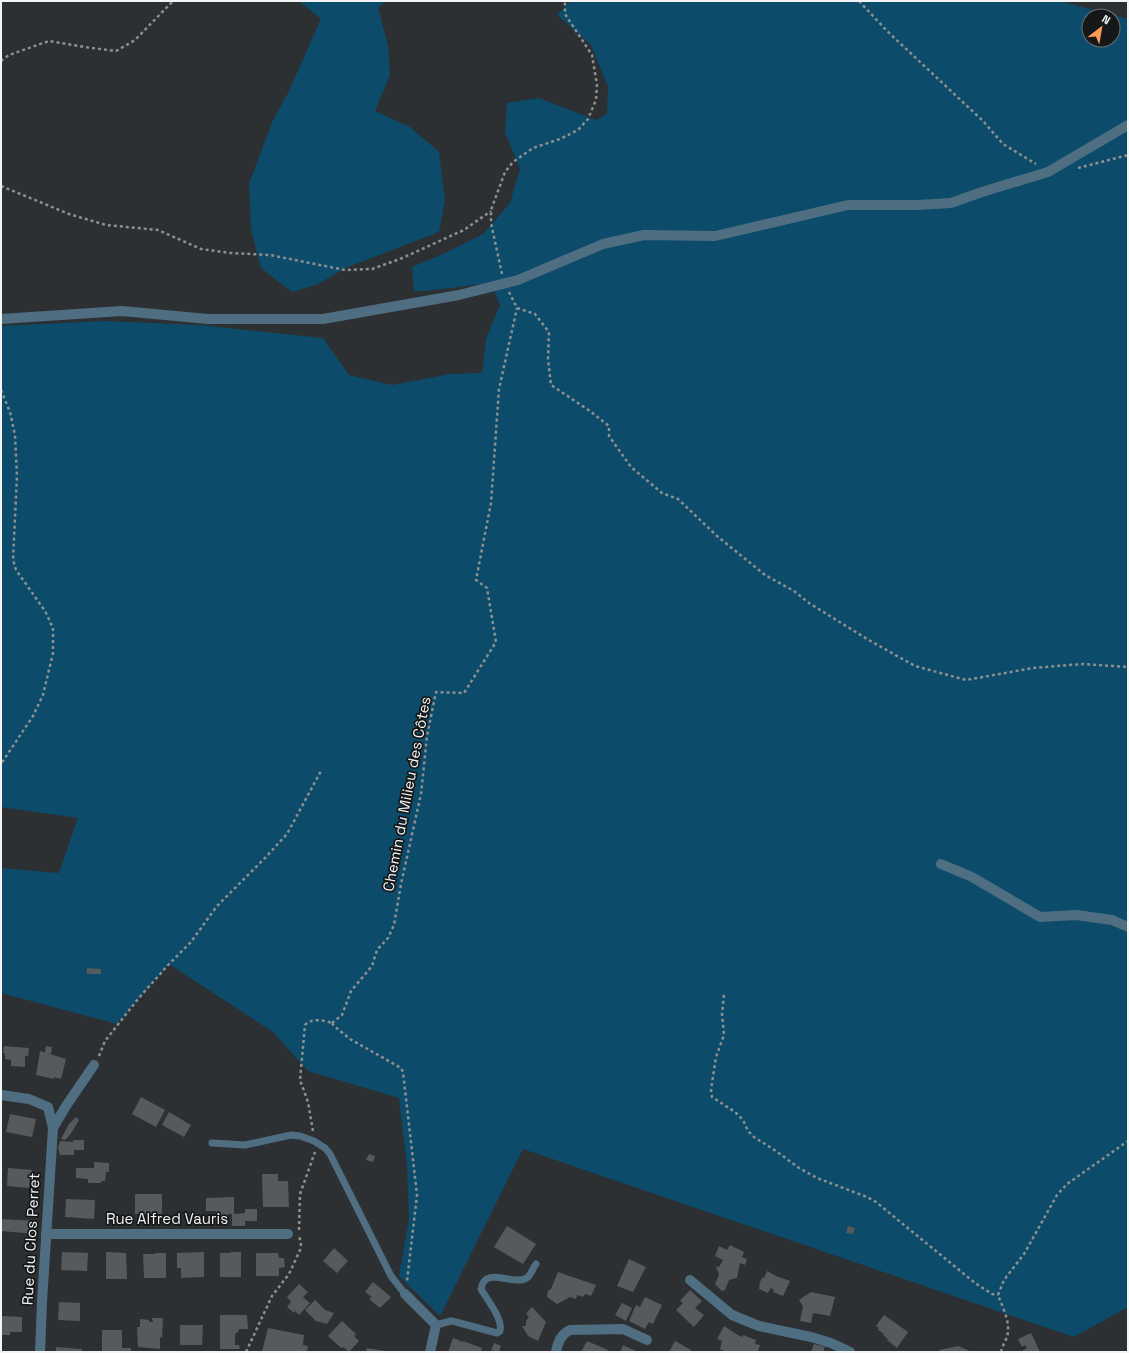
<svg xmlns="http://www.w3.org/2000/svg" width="1129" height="1353" font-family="'Space Grotesk',sans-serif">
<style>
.green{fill:#0c4b69;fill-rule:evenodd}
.building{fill:#565a5c}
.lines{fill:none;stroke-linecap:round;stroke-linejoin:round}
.path{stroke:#8d9091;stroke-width:2.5;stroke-dasharray:3 3;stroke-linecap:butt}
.lane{stroke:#4f6e81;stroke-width:7}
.street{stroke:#4f6e81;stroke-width:10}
.labels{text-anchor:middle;stroke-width:3.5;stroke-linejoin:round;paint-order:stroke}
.street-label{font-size:15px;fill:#f2f4f5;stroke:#161718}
</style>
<rect width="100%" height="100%" fill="#2c3032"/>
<g class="green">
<path d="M299,1H385L378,8L388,45L390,75L375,111L410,127L439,152L445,200L439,232L348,267L316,285L292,292L261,268L251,229L249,184L273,120L288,93L321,19Z"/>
<path d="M571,1H1059L1128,19V1307L1074,1337L523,1149L440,1316L399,1276L409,1219L407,1166L399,1098L308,1071L273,1032L169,964L117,1024L1,993V868L59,873L78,818L1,807V326L105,321L199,325L323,338L349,375L392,385L450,374L482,373L486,339L500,305L491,283L426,291H414L412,267L443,254L483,234L510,203L520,169L505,132L507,103L539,98L596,120L607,114L608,87L591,45L557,15ZM1089,16H1113V40H1089Z"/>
</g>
<g class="building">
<path d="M87,968L101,969V974H87Z"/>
<path d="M4,1046L29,1048L28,1056H25V1067L11,1066V1060L5,1059V1053H3Z"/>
<path d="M46,1046L52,1047L51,1054L45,1053Z"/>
<path d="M40,1051L66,1059L61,1079L54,1077V1079L36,1075Z"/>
<path d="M141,1097L165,1110L156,1127L132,1114Z"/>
<path d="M169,1112L191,1125L184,1137L162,1125Z"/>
<path d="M10,1114L36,1119L32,1137L6,1132Z"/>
<path d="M76,1117L79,1120L70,1135L65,1140L61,1139L69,1124Z"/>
<path d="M73,1140H84V1150H74V1155H60L58,1148L60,1141L73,1142Z"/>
<path d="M369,1154L375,1156L373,1162L366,1160Z"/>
<path d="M94,1162L109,1163V1172H106L105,1181H101V1183H88V1179L76,1178V1168H94Z"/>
<path d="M8,1168L32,1170V1178L30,1177L29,1188L7,1186Z"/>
<path d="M262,1174H278V1181H288L289,1207H263Z"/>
<rect x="135" y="1194" width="27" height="20"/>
<path d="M234,1197V1214L245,1213V1209H257V1221H245V1226H232V1214H228L227,1217H216V1211H206V1198Z"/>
<path d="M66,1199L95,1200L94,1219L65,1217Z"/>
<path d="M1,1219L36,1221L35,1234L1,1231Z"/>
<path d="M507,1226L536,1244L523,1264L494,1247Z"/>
<path d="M848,1226L855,1228L853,1234L846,1233Z"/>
<path d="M730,1245L744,1252L742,1257L747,1259L745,1265L740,1263L737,1278L729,1280L725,1290L722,1291L715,1284L719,1275L716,1266L719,1267L723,1260L715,1256L719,1246L727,1250Z"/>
<path d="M334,1248L348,1261L337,1273L323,1261Z"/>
<path d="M62,1252L88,1253L87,1271L61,1270Z"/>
<path d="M106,1252L126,1253L127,1279H106Z"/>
<path d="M204,1252V1277L181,1278V1268H177V1253Z"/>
<path d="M231,1252H241V1277H220V1253H230Z"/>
<path d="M155,1253H166V1278H144L143,1254H155Z"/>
<path d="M256,1253H278L279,1258H284L285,1267L279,1268V1276H256Z"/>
<path d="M629,1259L646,1267L633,1292L617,1286Z"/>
<path d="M767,1271L776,1276L790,1281L783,1296L773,1292L774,1290L771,1288L768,1293L759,1289L760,1282L762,1278H764Z"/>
<path d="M558,1272L596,1285L591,1296L585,1294L583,1297L577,1295L576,1299L570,1297L557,1304L547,1297L548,1291L551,1289Z"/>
<path d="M373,1282L391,1297L380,1308L369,1299L372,1297L365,1292Z"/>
<path d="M299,1284L308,1292L303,1297L310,1303L299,1315L295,1311L294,1313L287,1307L291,1302L287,1297Z"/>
<path d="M690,1290L702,1301L695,1308L704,1315L694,1327L676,1310L683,1303L680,1301Z"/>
<path d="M811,1292L835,1297L830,1316L813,1313L811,1323L800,1321L803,1306L799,1300Z"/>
<path d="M645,1297L662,1305L653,1324L649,1322L645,1329L629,1321L636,1305L640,1307Z"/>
<path d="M315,1300L325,1310L334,1313L327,1324L316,1321L305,1310Z"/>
<path d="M59,1302L80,1303V1321L58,1320Z"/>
<path d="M622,1303L632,1308L626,1321L615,1315Z"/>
<path d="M532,1307L546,1322L538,1341L528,1336L522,1326H526V1321L529,1317L526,1314Z"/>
<path d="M220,1315H247L248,1329H239L238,1332L235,1334V1345H239L240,1349H220Z"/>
<path d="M884,1315L908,1332L897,1348L887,1340L888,1339L883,1335L884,1334L878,1330L879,1328L876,1326Z"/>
<path d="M1,1316L22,1317V1332H10V1335H1Z"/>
<path d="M152,1318H163L162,1338L160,1337V1349L138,1347L137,1327H140V1319L149,1320V1322H153Z"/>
<path d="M342,1321L356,1334L354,1336L359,1341L349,1352L343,1347L341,1348L328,1336Z"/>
<path d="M180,1325H203L202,1345H180Z"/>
<path d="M724,1326L738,1335L742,1337L743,1335L756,1340L755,1344L760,1345L758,1352H725L720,1349L722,1341L717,1339Z"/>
<path d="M268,1328L304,1335L303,1345L308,1346L307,1352H262Z"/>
<path d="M102,1330H122V1348H131V1352H102Z"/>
<path d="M1031,1333L1040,1352H1020L1027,1348L1025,1345L1022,1347L1018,1339Z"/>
<path d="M453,1338L459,1340L460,1341L462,1342L463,1341L482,1348L481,1352H448Z"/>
<path d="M587,1341L608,1350L607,1352H581Z"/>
<path d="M675,1341L691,1350L690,1352H669Z"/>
<path d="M494,1343L501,1346L499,1352L491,1350Z"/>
<path d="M814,1344L825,1347L823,1352H811Z"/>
<path d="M623,1345L638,1352H620Z"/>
<path d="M958,1346L972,1352H939V1350Z"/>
<path d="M56,1347L82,1349V1352H56Z"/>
<path d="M367,1348L385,1351V1352H366Z"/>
</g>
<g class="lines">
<g class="path">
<path d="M859,1L887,31L983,121L1003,144L1036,164"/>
<path d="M1,61L9,55L49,41L84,47L116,51L135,40L173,1"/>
<path d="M1078,168L1128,155"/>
<path d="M1,186L69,214L106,225L158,230L201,249L230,253L270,255L345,270L372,269L400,259L464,230L491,211"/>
<path d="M502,274L491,223V210L505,172L513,162L533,148L560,139L578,130L588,119L596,100L597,85L592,55L565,14V1"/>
<path d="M509,292L517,308L535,314L549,332L548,359L551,385L590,411L609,426V436L631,467L662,493L678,499L717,536L765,575L794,591L809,603L867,639L915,666L966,680L1033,668L1083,664L1128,667"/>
<path d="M1,390L10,412L15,435L17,476L13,560L16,570L45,611L53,628V653L43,695L33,716L1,764"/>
<path d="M724,995L722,1014L724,1035L716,1057L711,1090L712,1097L735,1112L743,1120L748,1131L754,1137L776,1151L799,1168L817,1178L867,1197L876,1202L975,1283L992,1294L998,1295"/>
<path d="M332,1023L342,1015L351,991L372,966L377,950L388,938L394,925L401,884L421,794L427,736L436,692L464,693L496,642L487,588L476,580L491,503L499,389L517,308"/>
<path d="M332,1023L334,1026L350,1039L401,1068L403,1072L417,1195L407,1281"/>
<path d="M99,1056L105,1041L138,999L169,964L191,942L217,906L266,857L287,834L322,769"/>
<path d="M313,1131L308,1102L300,1080L305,1025C311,1018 324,1020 332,1023"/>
<path d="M299,1230L300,1194L315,1152"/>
<path d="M246,1352L272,1296L289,1274L300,1250L301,1244L299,1235"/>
<path d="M1001,1352C1002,1347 1005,1342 1007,1337C1011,1323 1003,1308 998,1295L1004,1280L1024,1254L1057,1195L1067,1184L1128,1141"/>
</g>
<g class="lane">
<path d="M212,1143L245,1145L291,1135L300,1136L314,1141L325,1148L330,1154L391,1276L405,1294"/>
<path d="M436,1325L451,1321L456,1322L497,1333L500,1331C503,1319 488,1301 481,1289C485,1264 515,1288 528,1277C531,1274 533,1268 536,1264"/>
</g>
<g class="street">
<path d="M1,319L122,311L208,319H323L459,295L518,280L603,244L644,235L715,236L848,205H917L951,203L982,192L1048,172L1128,125"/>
<path d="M941,864L972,877L1040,917L1076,915L1112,920L1128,927"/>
<path d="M1,1095L29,1099L48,1107L53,1128"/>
<path d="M46,1234H288"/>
<path d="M690,1280L732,1315L759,1326L811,1337L831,1343L850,1352"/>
<path d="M405,1294L436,1325L430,1352"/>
<path d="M40,1352L42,1302L53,1128L66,1106L94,1065"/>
<path d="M556,1352C558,1342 561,1334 570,1330L623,1329L647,1340"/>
</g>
</g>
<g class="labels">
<g class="street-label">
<text transform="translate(407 794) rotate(-79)" y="5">Chemin du Milieu des Côtes</text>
<text x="167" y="1224">Rue Alfred Vauris</text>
<text transform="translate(31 1239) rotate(-87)" y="5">Rue du Clos Perret</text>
</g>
</g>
<rect width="1129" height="1353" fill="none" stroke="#f2f4f5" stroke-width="4"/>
<g transform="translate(1101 28) rotate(31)"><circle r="19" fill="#161718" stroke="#6e6f70"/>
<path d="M0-3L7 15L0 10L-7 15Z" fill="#fd9d55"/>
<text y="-6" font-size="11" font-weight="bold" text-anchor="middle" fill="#f2f4f5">N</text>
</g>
</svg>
